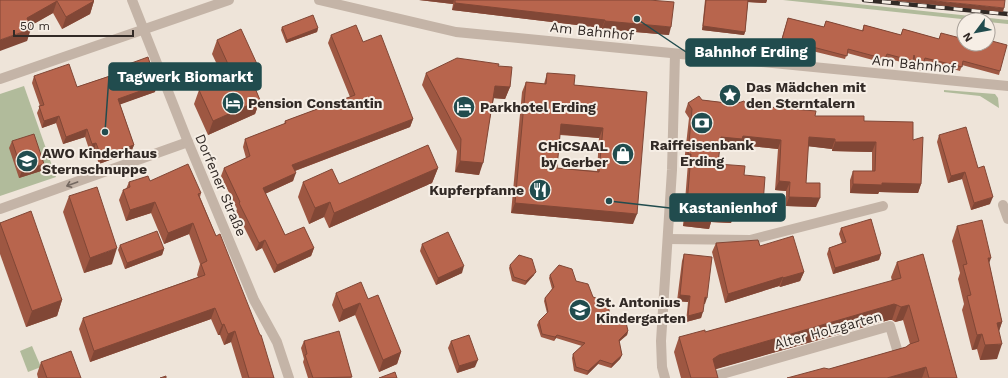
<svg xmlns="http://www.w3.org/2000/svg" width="1008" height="378" font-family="'Work Sans',sans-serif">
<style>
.green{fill:#b1bb9b}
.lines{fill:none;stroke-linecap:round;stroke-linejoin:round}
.minor{stroke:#c4b4a7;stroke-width:10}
.tertiary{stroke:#c4b4a7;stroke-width:10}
.rail-casing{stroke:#322a26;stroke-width:4.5}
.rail{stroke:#f6eee5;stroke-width:3;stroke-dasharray:9;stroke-linecap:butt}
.wall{fill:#9e5742;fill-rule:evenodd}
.shaded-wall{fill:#814736}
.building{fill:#b8654d;stroke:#814736;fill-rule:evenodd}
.oneway{stroke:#746860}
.labels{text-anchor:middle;stroke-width:4;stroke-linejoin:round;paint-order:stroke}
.street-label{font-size:14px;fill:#322a26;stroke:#f6eee5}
.poi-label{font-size:14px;font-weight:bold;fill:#322a26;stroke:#f6eee5;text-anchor:start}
.leader{fill:none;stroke:#214c4e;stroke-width:1.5}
.callout-dot{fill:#214c4e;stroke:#f6eee5;stroke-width:1.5}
.callout{fill:#214c4e;stroke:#214c4e;stroke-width:1.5}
.callout-label{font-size:15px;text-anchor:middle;font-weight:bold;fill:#fff}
</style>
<rect width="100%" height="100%" fill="#eee4d9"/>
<g class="green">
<path d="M783,0H820L1008,20V24L988,22V20H971Z"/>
<path d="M24,86L56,177L0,196V94Z"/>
<path d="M944,90L995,94L998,98L999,108L980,96L944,92Z"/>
<path d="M32,346L41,367L28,372L20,351Z"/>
</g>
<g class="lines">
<g class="minor">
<path d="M319,0L456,32L1008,86"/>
<path d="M0,79L229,0"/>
<path d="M1003,205L1008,219"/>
<path d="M0,209L188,142"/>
<path d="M668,239L750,240L883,206"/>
<path d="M665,378L662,367L661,341L672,170L675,54"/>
<path d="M715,378V376L890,326L899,356L893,358"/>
</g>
<path class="tertiary" d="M132,0L188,142L254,300L277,342L289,378"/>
<g class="rail-casing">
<path id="rail" d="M864,0L1008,14"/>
</g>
<use href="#rail" class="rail"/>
</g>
<g class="wall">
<path d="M0,0L94,1L90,14L62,29L53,13L30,26L27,41Z"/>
<path d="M419,0H649L669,35L602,29V28L452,10L453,4Z"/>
<path d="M705,0H767L766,3L748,2L745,32L744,35L702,30Z"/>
<path d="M788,18L824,27L826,21L862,31L864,25L901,35L903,29L939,39L941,33L1000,71L999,75L962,65L960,71L924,61L921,71L916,70L913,62L912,65L886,58L884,63L847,53L845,59L808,50L807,54L779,47Z"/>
<path d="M282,27L318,28L317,32L286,43L281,30Z"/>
<path d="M331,35L363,42L413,119L410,127L295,171L293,181L265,194L285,235L314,248L311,256L274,273L262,248L256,251L236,211L237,209L221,176L224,168L246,158L243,147L245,139L284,124L285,121L350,97L328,43Z"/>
<path d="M217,40L252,78L251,79L260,100L255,114L208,135L194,104L199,90L224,79L212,54Z"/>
<path d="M126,65L155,92L120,104L134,145L131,152L99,164L94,150L90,152L85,137L63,144L56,123L42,128L37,113L40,106L32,83L34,76L77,87L124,71Z"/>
<path d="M498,66L510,87L505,99L494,98L479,175L455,172L457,151L422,85L426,73Z"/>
<path d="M547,73L574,85L647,92L633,224L511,213L522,92L526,82L544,84ZM560,135L599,138L597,171L557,168Z"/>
<path d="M702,100L746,105L815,116L864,121L913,140L921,184L918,193L879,192L878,194L850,193V180L853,171H872V152L832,151V149L808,146L806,183L816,207L786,206V191L775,190L778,149L740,145L739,148L720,146L718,164L744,175L763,204L760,213L734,212L731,223L711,222L709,229L683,226L688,163H684L689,118L685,112L688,103Z"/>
<path d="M939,135L978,168L990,204L971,210L962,179L948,183L937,142Z"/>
<path d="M12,141L44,164L41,171L19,178L9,148Z"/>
<path d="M438,168L432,183L329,228L324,217L309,224L298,197L303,182L339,184Z"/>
<path d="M150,181L201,193L200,197L274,378H242L231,342L224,345L220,335H218L211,319L90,362L79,329L83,318L198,277L197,275L200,264L189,234L164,244L151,213L126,221L119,200L123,190L126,189L129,182Z"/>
<path d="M69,196L112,264L84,273L63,212Z"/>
<path d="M0,222L62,300L57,316L26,327L0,254Z"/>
<path d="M957,226L989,263L1002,322L999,331L997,359L980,360L977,349L972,350L962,310L964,304L958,279L960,273L952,241Z"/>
<path d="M841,228L881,254L879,260L833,274L827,254L829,248L842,243L839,234Z"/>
<path d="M716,243L760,246L804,272L800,281L780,287L779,286L725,303L712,252Z"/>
<path d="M422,244L462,273L436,285L420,251Z"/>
<path d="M120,245L164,249L162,255L125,269L118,250Z"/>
<path d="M684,254L705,304H704L701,318L686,322L688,302L677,301L682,261Z"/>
<path d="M897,262L957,378H787L829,369L906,347L910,344L903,320L895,322L892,320H889L715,369L718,378H681L674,352L679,337L705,332L892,281L891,277Z"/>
<path d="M510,265L534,275L525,285L512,281L509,268Z"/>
<path d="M550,275L576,281L593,297L610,314L628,331L627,335L619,342L622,355L620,359L611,368L598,364L587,375L574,371L572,358L573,354L582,346L556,338L554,341L541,337L537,325L539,321L547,313L544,301L545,298L552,289L549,278Z"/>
<path d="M336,293L368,299L401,352L397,364L379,372L355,315L339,322L332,305Z"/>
<path d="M304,341L352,378H308L303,362L304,359L301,348Z"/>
<path d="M451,341L475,367L457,373L448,348Z"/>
<path d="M41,362L81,378H38L37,374Z"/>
</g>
<g class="shaded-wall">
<path d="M419,0H454L453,4Z"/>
<path d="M748,0H767L766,3L747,2Z"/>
<path d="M888,0H926L1004,8L1003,12Z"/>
<path d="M57,1L53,13L23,30L27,18Z"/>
<path d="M94,1L90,14L62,29L66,17Z"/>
<path d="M455,3L605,20L602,28L452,10Z"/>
<path d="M605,21L671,27L669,35L602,29Z"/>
<path d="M703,26L745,32L744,35L702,30Z"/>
<path d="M318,28L317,32L286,43L287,40Z"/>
<path d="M31,29L27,41L0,51V40Z"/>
<path d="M257,64L252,78L242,83L247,69Z"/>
<path d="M917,67H922L921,71L916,70Z"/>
<path d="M157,85L155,92L116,106L118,99Z"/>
<path d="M495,86L510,87L505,99L491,98Z"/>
<path d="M260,100L255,114L208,135L213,121Z"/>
<path d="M59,116L56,123L42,128L44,121Z"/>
<path d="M413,119L410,127L289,173L292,165Z"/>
<path d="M561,124L603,128L599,138L557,134Z"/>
<path d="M87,129L85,137L63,144L66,137Z"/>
<path d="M743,136L781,140L778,149L740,145L739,148L717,146L721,137Z"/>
<path d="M809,137L835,139L832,149L806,146Z"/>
<path d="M835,142H876L872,152L832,151Z"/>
<path d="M96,143L94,150L90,152L92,144Z"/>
<path d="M134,145L131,152L99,164L101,156Z"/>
<path d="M688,154H691L688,163H684Z"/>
<path d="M460,161L483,163L479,175L455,172Z"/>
<path d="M44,164L41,171L19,178L22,171Z"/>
<path d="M438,168L432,183L329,228L334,213Z"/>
<path d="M965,172L962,179L948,183L951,176Z"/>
<path d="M296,173L293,181L260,196L263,188Z"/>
<path d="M779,181L790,182L786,191L775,190Z"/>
<path d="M882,183L921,184L918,193L879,192L878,194L850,193L853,184Z"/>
<path d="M789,197L820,198L816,207L786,206Z"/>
<path d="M993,197L990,204L971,210L974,203Z"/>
<path d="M155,202L151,213L126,221L130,210Z"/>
<path d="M330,202L324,217L309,224L315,208Z"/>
<path d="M735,202L763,204L760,213L732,211Z"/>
<path d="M515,203L637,214L633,224L511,213Z"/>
<path d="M713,212L734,213L731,223L711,222L709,229L683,226L686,217Z"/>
<path d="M193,223L189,234L164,244L168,233Z"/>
<path d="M265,240L262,248L256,251L259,243Z"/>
<path d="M117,248L112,264L84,273L90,258Z"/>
<path d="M314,248L311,256L274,273L277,265Z"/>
<path d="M164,249L162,255L125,269L127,263Z"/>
<path d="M881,254L879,260L833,274L835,268Z"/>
<path d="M988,258H991L986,272Z"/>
<path d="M464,266L462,273L436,285L438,278Z"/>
<path d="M536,272L534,275L525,285L526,281Z"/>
<path d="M804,272L800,281L780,287L783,278Z"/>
<path d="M783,277L779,286L725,303L728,294Z"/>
<path d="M680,295L690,296L688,302L677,301Z"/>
<path d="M705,297L707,298L705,304H702Z"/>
<path d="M62,300L57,316L26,327L32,311Z"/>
<path d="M360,303L355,315L339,322L343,310Z"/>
<path d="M894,304L897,305L892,320H889L713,370V359L719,355Z"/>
<path d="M909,305L903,320L895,322L901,307Z"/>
<path d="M215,308L211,319L90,362L94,351Z"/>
<path d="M703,312L701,318L686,322L688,316Z"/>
<path d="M1002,322L997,337V323Z"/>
<path d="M224,324L220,335H218L222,325Z"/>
<path d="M235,331L231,342L224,345L228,334Z"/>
<path d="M628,331L627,335L617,343L619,340Z"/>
<path d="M982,334L977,349L972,350L977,335Z"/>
<path d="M557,335L556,338L554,341L555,337Z"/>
<path d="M1002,344L997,359L980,360L985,345Z"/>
<path d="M401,352L397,364L379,372L383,360Z"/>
<path d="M622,355L620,359L611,368L612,364Z"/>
<path d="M478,360L475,367L457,373L459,366Z"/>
<path d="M600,360L598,364L587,375L588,371Z"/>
<path d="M926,367L922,378H887Z"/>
</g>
<g class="building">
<path d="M0,0H93L94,1L66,17L57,1L27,18L31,29L0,40Z"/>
<path d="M455,0H649L674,2L671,27L605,21V20L455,3Z"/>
<path d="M706,0H748L745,32L703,26Z"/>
<path d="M926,0H1005L1004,8Z"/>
<path d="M313,15L318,28L287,40L282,27Z"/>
<path d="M788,18L824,27L826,21L863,31L864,25L901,35L903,29L939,39L941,33L964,39V44H988V40L1007,45L1000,71L963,61L962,67L925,58L922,67H917L914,55L913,61L887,54L885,59L848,49L847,56L809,46L808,51L781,43Z"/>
<path d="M356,25L363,42L381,35L413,119L292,165L296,173L263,188L285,235L304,227L314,248L277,265L265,240L259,243L239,203L240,202L224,168L250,156L245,139L286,123L285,121L355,95L331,35Z"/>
<path d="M241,29L257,64L247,69L260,100L213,121L199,90L233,75L217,40Z"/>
<path d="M148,57L157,85L118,99L134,145L101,156L96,143L92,144L87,129L66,137L59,116L44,121L39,106L44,105L34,76L69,64L77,87L128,70L126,65Z"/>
<path d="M457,58L499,64L498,66L512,67L510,87L495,86L483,163L460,161L461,139L426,73Z"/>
<path d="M547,73L575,75L574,85L647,92L637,214L515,203L526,82L546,84ZM561,124L603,128L599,172L557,168Z"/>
<path d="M699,96L702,100L735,104L744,101L746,105L816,111L815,116H864V121L913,122V140L923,137L921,184L882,183V185L853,184V171H875L876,142H835V139L809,137L806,183H820V198L789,197L790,182L779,181L781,140L743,136L742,139L721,137L718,164L745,166L744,175L765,177L763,204L735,202L734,213L713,212L712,219L686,217L691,154H688L692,109L688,103Z"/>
<path d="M966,127L978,168L984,166L993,197L974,203L965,172L951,176L939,135Z"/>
<path d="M34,134L44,164L22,171L12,141Z"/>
<path d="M428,145L438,168L334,213L330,202L315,208L303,182L332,169L339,184Z"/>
<path d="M188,164L201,193L198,194L216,236L220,234L260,335H261L274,378H249L235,331L228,334L224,324L222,325L215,308L94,351L83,318L205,275L201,264L207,261L193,223L168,233L155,202L130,210L123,190L130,187L129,182L148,176L150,181Z"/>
<path d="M97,187L117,248L90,258L69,196Z"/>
<path d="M31,211L62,300L32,311L0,223Z"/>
<path d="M871,219L881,254L835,268L829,248L846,242L841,228Z"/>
<path d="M982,220L991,258H988L1002,322L997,323L1002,344L985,345L982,334L977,335L967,296L971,295L963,265L967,264L957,226Z"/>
<path d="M157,231L164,249L127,263L120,245Z"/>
<path d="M448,232L464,266L438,278L422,244Z"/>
<path d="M793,236L804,272L783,278V277L728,294L716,243L758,240L760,246Z"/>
<path d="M684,254L712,257L707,298L705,297L703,312L688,316L690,296L680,295Z"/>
<path d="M923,254L957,378H929L926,367L887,378H787L824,368L829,369L906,347L910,344L919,341L909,305L901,307L897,305L894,304L719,355L713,359L718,378H691L679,337L705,330V332L901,278L897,262Z"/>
<path d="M519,255L532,259L536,272L526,281L514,277L510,265Z"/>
<path d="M559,265L572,269L576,281L588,284L593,297L607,302L610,314L625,318L628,331L619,340L622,355L612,364L600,360L588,371L576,367L573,354L585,343L557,335L555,337L542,334L539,321L548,312L545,298L554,287L550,275Z"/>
<path d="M361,282L368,299L378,295L401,352L383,360L360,303L343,310L336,293Z"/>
<path d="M339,331L352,377L313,378L305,355L307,354L304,341Z"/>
<path d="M469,335L478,360L459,366L451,341Z"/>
<path d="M71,351L81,378H47L41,362Z"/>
<path d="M395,372L397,378H379Z"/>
<path d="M166,376V378H160Z"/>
</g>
<defs><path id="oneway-shaft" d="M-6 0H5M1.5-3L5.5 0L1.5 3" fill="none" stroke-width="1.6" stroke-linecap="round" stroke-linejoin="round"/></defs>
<use class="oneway" href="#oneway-shaft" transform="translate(72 184) rotate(160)"/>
<defs>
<g id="sight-disc" transform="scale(1.15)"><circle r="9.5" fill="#214c4e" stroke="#f6eee5"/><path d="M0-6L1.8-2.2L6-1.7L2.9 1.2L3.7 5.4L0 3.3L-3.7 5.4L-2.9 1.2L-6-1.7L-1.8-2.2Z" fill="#fff"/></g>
<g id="hotel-disc" transform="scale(1.15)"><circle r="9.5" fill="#214c4e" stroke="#f6eee5"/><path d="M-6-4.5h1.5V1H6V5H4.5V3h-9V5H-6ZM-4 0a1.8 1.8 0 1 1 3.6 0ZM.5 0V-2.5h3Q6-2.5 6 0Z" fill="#fff"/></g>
<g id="bank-disc" transform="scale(1.15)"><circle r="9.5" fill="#214c4e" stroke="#f6eee5"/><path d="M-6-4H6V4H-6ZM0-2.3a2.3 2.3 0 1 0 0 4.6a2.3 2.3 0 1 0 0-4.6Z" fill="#fff"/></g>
<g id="shop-disc" transform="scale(1.15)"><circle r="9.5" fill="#214c4e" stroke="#f6eee5"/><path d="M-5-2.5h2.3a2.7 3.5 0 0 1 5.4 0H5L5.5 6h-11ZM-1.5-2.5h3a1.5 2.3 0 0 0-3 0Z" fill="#fff"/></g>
<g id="school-disc" transform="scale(1.15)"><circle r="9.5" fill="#214c4e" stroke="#f6eee5"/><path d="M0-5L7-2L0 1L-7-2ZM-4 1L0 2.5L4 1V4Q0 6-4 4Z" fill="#fff"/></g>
<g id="restaurant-disc" transform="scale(1.15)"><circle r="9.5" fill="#214c4e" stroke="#f6eee5"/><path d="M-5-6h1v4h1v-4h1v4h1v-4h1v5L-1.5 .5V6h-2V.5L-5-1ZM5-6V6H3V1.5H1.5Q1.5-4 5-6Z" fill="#fff"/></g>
</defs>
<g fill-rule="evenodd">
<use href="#sight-disc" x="730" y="95"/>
<use href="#hotel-disc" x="233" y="103"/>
<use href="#hotel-disc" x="464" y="107"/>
<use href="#bank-disc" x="702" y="123"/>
<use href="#shop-disc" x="623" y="154"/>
<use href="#school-disc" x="27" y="161"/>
<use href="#restaurant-disc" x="540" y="190"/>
<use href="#school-disc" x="580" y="310"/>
</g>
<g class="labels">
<g class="street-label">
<text transform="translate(592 31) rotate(6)" y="5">Am Bahnhof</text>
<text transform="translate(914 64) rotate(6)" y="5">Am Bahnhof</text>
<text transform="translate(221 185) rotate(67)" y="5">Dorfener Straße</text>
<text transform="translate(828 330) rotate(-15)" y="5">Alter Holzgarten</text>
</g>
<g class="poi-label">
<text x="746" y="92">Das Mädchen mit<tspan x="746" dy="16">den Sterntalern</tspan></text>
<text x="248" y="108">Pension Constantin</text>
<text x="480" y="112">Parkhotel Erding</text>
<text x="702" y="150" text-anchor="middle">Raiffeisenbank<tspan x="702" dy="16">Erding</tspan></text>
<text x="608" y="151" text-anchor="end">CHiCSAAL<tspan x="608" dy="16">by Gerber</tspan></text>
<text x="42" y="158">AWO Kinderhaus<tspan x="42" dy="16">Sternschnuppe</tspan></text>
<text x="524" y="195" text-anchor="end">Kupferpfanne</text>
<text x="596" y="307">St. Antonius<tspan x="596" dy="16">Kindergarten</tspan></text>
</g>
</g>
<path class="leader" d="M637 19L686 52M105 132L109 76M609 201L670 208"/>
<g class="callout-dot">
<circle cx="637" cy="19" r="4"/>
<circle cx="105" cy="132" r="4"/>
<circle cx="609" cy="201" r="4"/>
</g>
<g class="callout">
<rect x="686" y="39" width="129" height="27" rx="4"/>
<rect x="109" y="63" width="152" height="27" rx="4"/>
<rect x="670" y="194" width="115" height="27" rx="4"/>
</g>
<g class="callout-label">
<text x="751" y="57">Bahnhof Erding</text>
<text x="185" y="82">Tagwerk Biomarkt</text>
<text x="728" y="213">Kastanienhof</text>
</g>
<g transform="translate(976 32) rotate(238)"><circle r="19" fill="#f6eee5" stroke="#a8a099"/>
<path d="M0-3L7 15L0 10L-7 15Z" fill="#214c4e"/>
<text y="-6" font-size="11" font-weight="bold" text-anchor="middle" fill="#322a26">N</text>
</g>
<path d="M14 30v6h119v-6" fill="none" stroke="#322a26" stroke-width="2"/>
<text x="20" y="30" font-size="12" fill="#322a26" stroke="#f6eee5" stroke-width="3" paint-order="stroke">50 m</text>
</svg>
